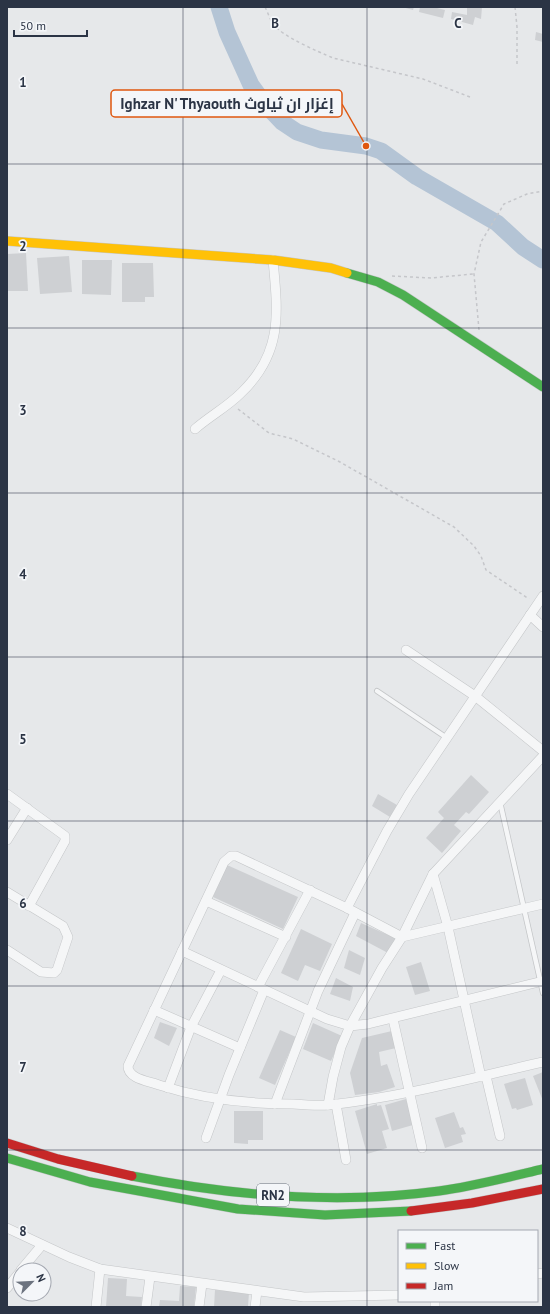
<svg xmlns="http://www.w3.org/2000/svg" width="550" height="1314" font-family="'PT Sans',Cairo,sans-serif">
<style>
.lines{fill:none;stroke-linecap:round;stroke-linejoin:round}
.river{stroke:#b4c4d5;stroke-width:17}
.building{fill:#ced0d3}
.lane-casing{stroke:#c4c6c8;stroke-width:6}
.street-casing{stroke:#c4c6c8;stroke-width:10}
.fast-casing{stroke:#c4c6c8;stroke-width:10}
.slow-casing{stroke:#c4c6c8;stroke-width:10}
.jam-casing{stroke:#c4c6c8;stroke-width:10}
.path{stroke:#c5c6ca;stroke-width:1.5;stroke-dasharray:3 3;stroke-linecap:butt}
.lane{stroke:#f5f6f7;stroke-width:4.5}
.street{stroke:#f5f6f7;stroke-width:9}
.fast{stroke:#4caf50;stroke-width:9}
.slow{stroke:#ffc107;stroke-width:9}
.jam{stroke:#c62828;stroke-width:9}
.grid{fill:none;stroke:#2b3445;stroke-width:1;stroke-opacity:0.55}
.labels{text-anchor:middle;stroke-width:3.5;stroke-linejoin:round;paint-order:stroke}
.shield{fill:#f4f6f9;stroke:#676e7b;stroke-width:1}
.shield-label{font-size:13px;font-weight:bold;fill:#2b3445}
.grid-label{font-size:13px;text-anchor:middle;font-weight:bold;fill:#2b3445;stroke:#f4f6f9;stroke-width:3.5;stroke-linejoin:round;paint-order:stroke}
.leader{fill:none;stroke:#df570f;stroke-width:1.5}
.callout-dot{fill:#df570f;stroke:#f4f6f9;stroke-width:1.5}
.callout{fill:#f4f6f9;stroke:#df570f;stroke-width:1.5}
.callout-label{font-size:15px;text-anchor:middle;font-weight:bold;fill:#2b3445}
</style>
<rect width="100%" height="100%" fill="#e6e8ea"/>
<g class="lines">
<path class="river" d="M219,7L227,32L251,85L264,103L282,122L297,132L321,140L366,146L381,151L417,177L497,223L523,247L543,260"/>
</g>
<g class="building">
<path d="M402,7H414L413,10Z"/>
<path d="M420,7H433L445,10L443,18L419,12Z"/>
<path d="M467,7H482L481,19L475,17L473,25L451,19L452,12L467,15Z"/>
<path d="M536,32L543,34V42L535,40Z"/>
<path d="M26,253L28,291H7V254Z"/>
<path d="M69,256L72,292L40,294L37,258Z"/>
<path d="M82,260H112L111,295L82,294Z"/>
<path d="M122,263H153L154,297H145V302H122Z"/>
<path d="M471,775L489,792L469,814L466,812L454,825L461,831L442,853L426,838L444,818L438,812Z"/>
<path d="M378,794L397,805L390,817L372,806Z"/>
<path d="M227,865L298,897L283,929L213,897Z"/>
<path d="M361,923L397,939L388,953L356,936Z"/>
<path d="M301,929L332,944L320,971L305,965L298,981L281,973Z"/>
<path d="M349,950L365,958L360,975L344,968Z"/>
<path d="M421,962L430,991L415,995L406,967Z"/>
<path d="M336,978L353,987L350,1001L330,994Z"/>
<path d="M160,1022L177,1028L169,1046L154,1038Z"/>
<path d="M313,1023L342,1036L331,1061L303,1049Z"/>
<path d="M280,1030L296,1037L275,1085L259,1078Z"/>
<path d="M392,1031L396,1048L379,1052L381,1066L387,1064L395,1087L379,1092L355,1095L350,1073L362,1038Z"/>
<path d="M543,1072V1101L533,1076Z"/>
<path d="M525,1078L533,1105L517,1110L516,1108L512,1109L504,1084Z"/>
<path d="M406,1099L413,1125L392,1131L385,1105Z"/>
<path d="M377,1104V1106L381,1105L389,1129L382,1131L387,1148L367,1154L355,1111Z"/>
<path d="M234,1111H263V1140H248V1144L234,1143Z"/>
<path d="M454,1112L460,1128L463,1127L466,1134L461,1135L463,1142L445,1148L435,1118Z"/>
<path d="M108,1278L127,1279L126,1296L142,1297L141,1307H106Z"/>
<path d="M180,1286L196,1287L194,1307H159L160,1300L179,1301Z"/>
<path d="M215,1290L249,1292L248,1307H214Z"/>
</g>
<g class="lines">
<g class="lane-casing">
<g id="lane">
<path d="M377,691L447,738"/>
<path d="M500,802L543,993"/>
</g>
</g>
<g class="street-casing">
<g id="street">
<path d="M195,429C210,416 227,407 241,393C283,353 278,313 273,260"/>
<path d="M530,615L543,627"/>
<path d="M406,650L475,696L543,751"/>
<path d="M7,794L65,836V841L29,906"/>
<path d="M7,840L27,808"/>
<path d="M433,874L448,927L481,1077"/>
<path d="M7,892L63,926L68,937L57,970L54,973L41,972L7,950"/>
<path d="M206,901L286,937"/>
<path d="M543,904L402,937L347,908L236,856H231L224,862L128,1066C128,1079 149,1081 159,1085C202,1099 248,1104 293,1104C305,1105 318,1106 329,1105C402,1097 472,1078 543,1062"/>
<path d="M347,908L387,831L409,794L543,596"/>
<path d="M182,951L327,1019L350,1026L368,1024L543,981"/>
<path d="M258,987L310,890"/>
<path d="M154,1010L240,1048"/>
<path d="M393,1019L422,1148"/>
<path d="M486,1076L500,1136"/>
<path d="M168,1088L191,1027L221,970"/>
<path d="M275,1104L318,991L355,913"/>
<path d="M336,1104L346,1160"/>
<path d="M328,1105L333,1077L341,1047L350,1026L382,968L402,937L433,874L543,756"/>
<path d="M206,1138L229,1075L264,990"/>
<path d="M7,1228L69,1257L100,1269L304,1297L399,1295"/>
<path d="M21,1270L42,1245"/>
<path d="M537,1274L543,1273"/>
<path d="M7,1288L20,1272"/>
<path d="M96,1307L100,1269"/>
<path d="M146,1307L150,1277"/>
<path d="M199,1307L202,1284"/>
<path d="M255,1307L257,1291"/>
<path d="M435,1307V1301"/>
</g>
</g>
<g class="fast-casing">
<g id="fast">
<path d="M347,273L378,282L403,295L543,387"/>
<path d="M7,1158L90,1182L238,1209L325,1215L411,1211"/>
<path d="M132,1176C233,1196 337,1205 439,1191C474,1186 509,1177 543,1169"/>
</g>
</g>
<g class="slow-casing">
<path id="slow" d="M7,241L273,260L331,268L347,273"/>
</g>
<g class="jam-casing">
<g id="jam">
<path d="M7,1143L58,1159L132,1176"/>
<path d="M411,1211L472,1203L543,1189"/>
</g>
</g>
<g class="path">
<path d="M265,7C268,13 270,19 273,24C283,37 317,51 333,58L423,79L470,97"/>
<path d="M515,7L517,27V64"/>
<path d="M392,276L431,278L473,274"/>
<path d="M479,330L474,274L481,242L504,204L527,194L543,191"/>
<path d="M238,409L269,433L293,439L340,462L454,527L474,546L481,556L486,570L529,599"/>
</g>
<use href="#lane" class="lane"/>
<use href="#street" class="street"/>
<use href="#fast" class="fast"/>
<use href="#slow" class="slow"/>
<use href="#jam" class="jam"/>
</g>
<path class="grid" d="M183,7V1307M367,7V1307M7,164H543M7,328H543M7,493H543M7,657H543M7,821H543M7,986H543M7,1150H543"/>
<g class="labels">
<rect class="shield" x="257" y="1184" width="32" height="22" rx="3"/>
<g class="shield-label">
<text x="273" y="1200">RN2</text>
</g>
</g>
<g class="grid-label">
<text x="275" y="28">B</text>
<text x="458" y="28">C</text>
<text x="23" y="87">1</text>
<text x="23" y="251">2</text>
<text x="23" y="415">3</text>
<text x="23" y="579">4</text>
<text x="23" y="744">5</text>
<text x="23" y="908">6</text>
<text x="23" y="1072">7</text>
<text x="23" y="1236">8</text>
</g>
<path class="leader" d="M366 146L342 104"/>
<circle class="callout-dot" cx="366" cy="146" r="4"/>
<rect class="callout" x="111" y="90" width="231" height="27" rx="4"/>
<g class="callout-label">
<text x="227" y="109">Ighzar N' Thyaouth إغزار ان ثياوث</text>
</g>
<rect width="550" height="1314" fill="none" stroke="#2b3445" stroke-width="16"/>
<rect x="398" y="1230" width="140" height="72" fill="#f4f6f9" stroke="#a4a8b1"/>
<rect x="406" y="1243" width="20" height="6" fill="#4caf50" stroke="#a4a8b1"/>
<text x="434" y="1250" font-size="12" fill="#2b3445">Fast</text>
<rect x="406" y="1263" width="20" height="6" fill="#ffc107" stroke="#a4a8b1"/>
<text x="434" y="1270" font-size="12" fill="#2b3445">Slow</text>
<rect x="406" y="1283" width="20" height="6" fill="#c62828" stroke="#a4a8b1"/>
<text x="434" y="1290" font-size="12" fill="#2b3445">Jam</text>
<g transform="translate(32 1282) rotate(66)"><circle r="19" fill="#f4f6f9" stroke="#a4a8b1"/>
<path d="M0-3L7 15L0 10L-7 15Z" fill="#6c737f"/>
<text y="-6" font-size="11" font-weight="bold" text-anchor="middle" fill="#2b3445">N</text>
</g>
<path d="M14 30v6h73v-6" fill="none" stroke="#2b3445" stroke-width="2"/>
<text x="20" y="30" font-size="12" fill="#2b3445" stroke="#f4f6f9" stroke-width="3" paint-order="stroke">50 m</text>
</svg>
